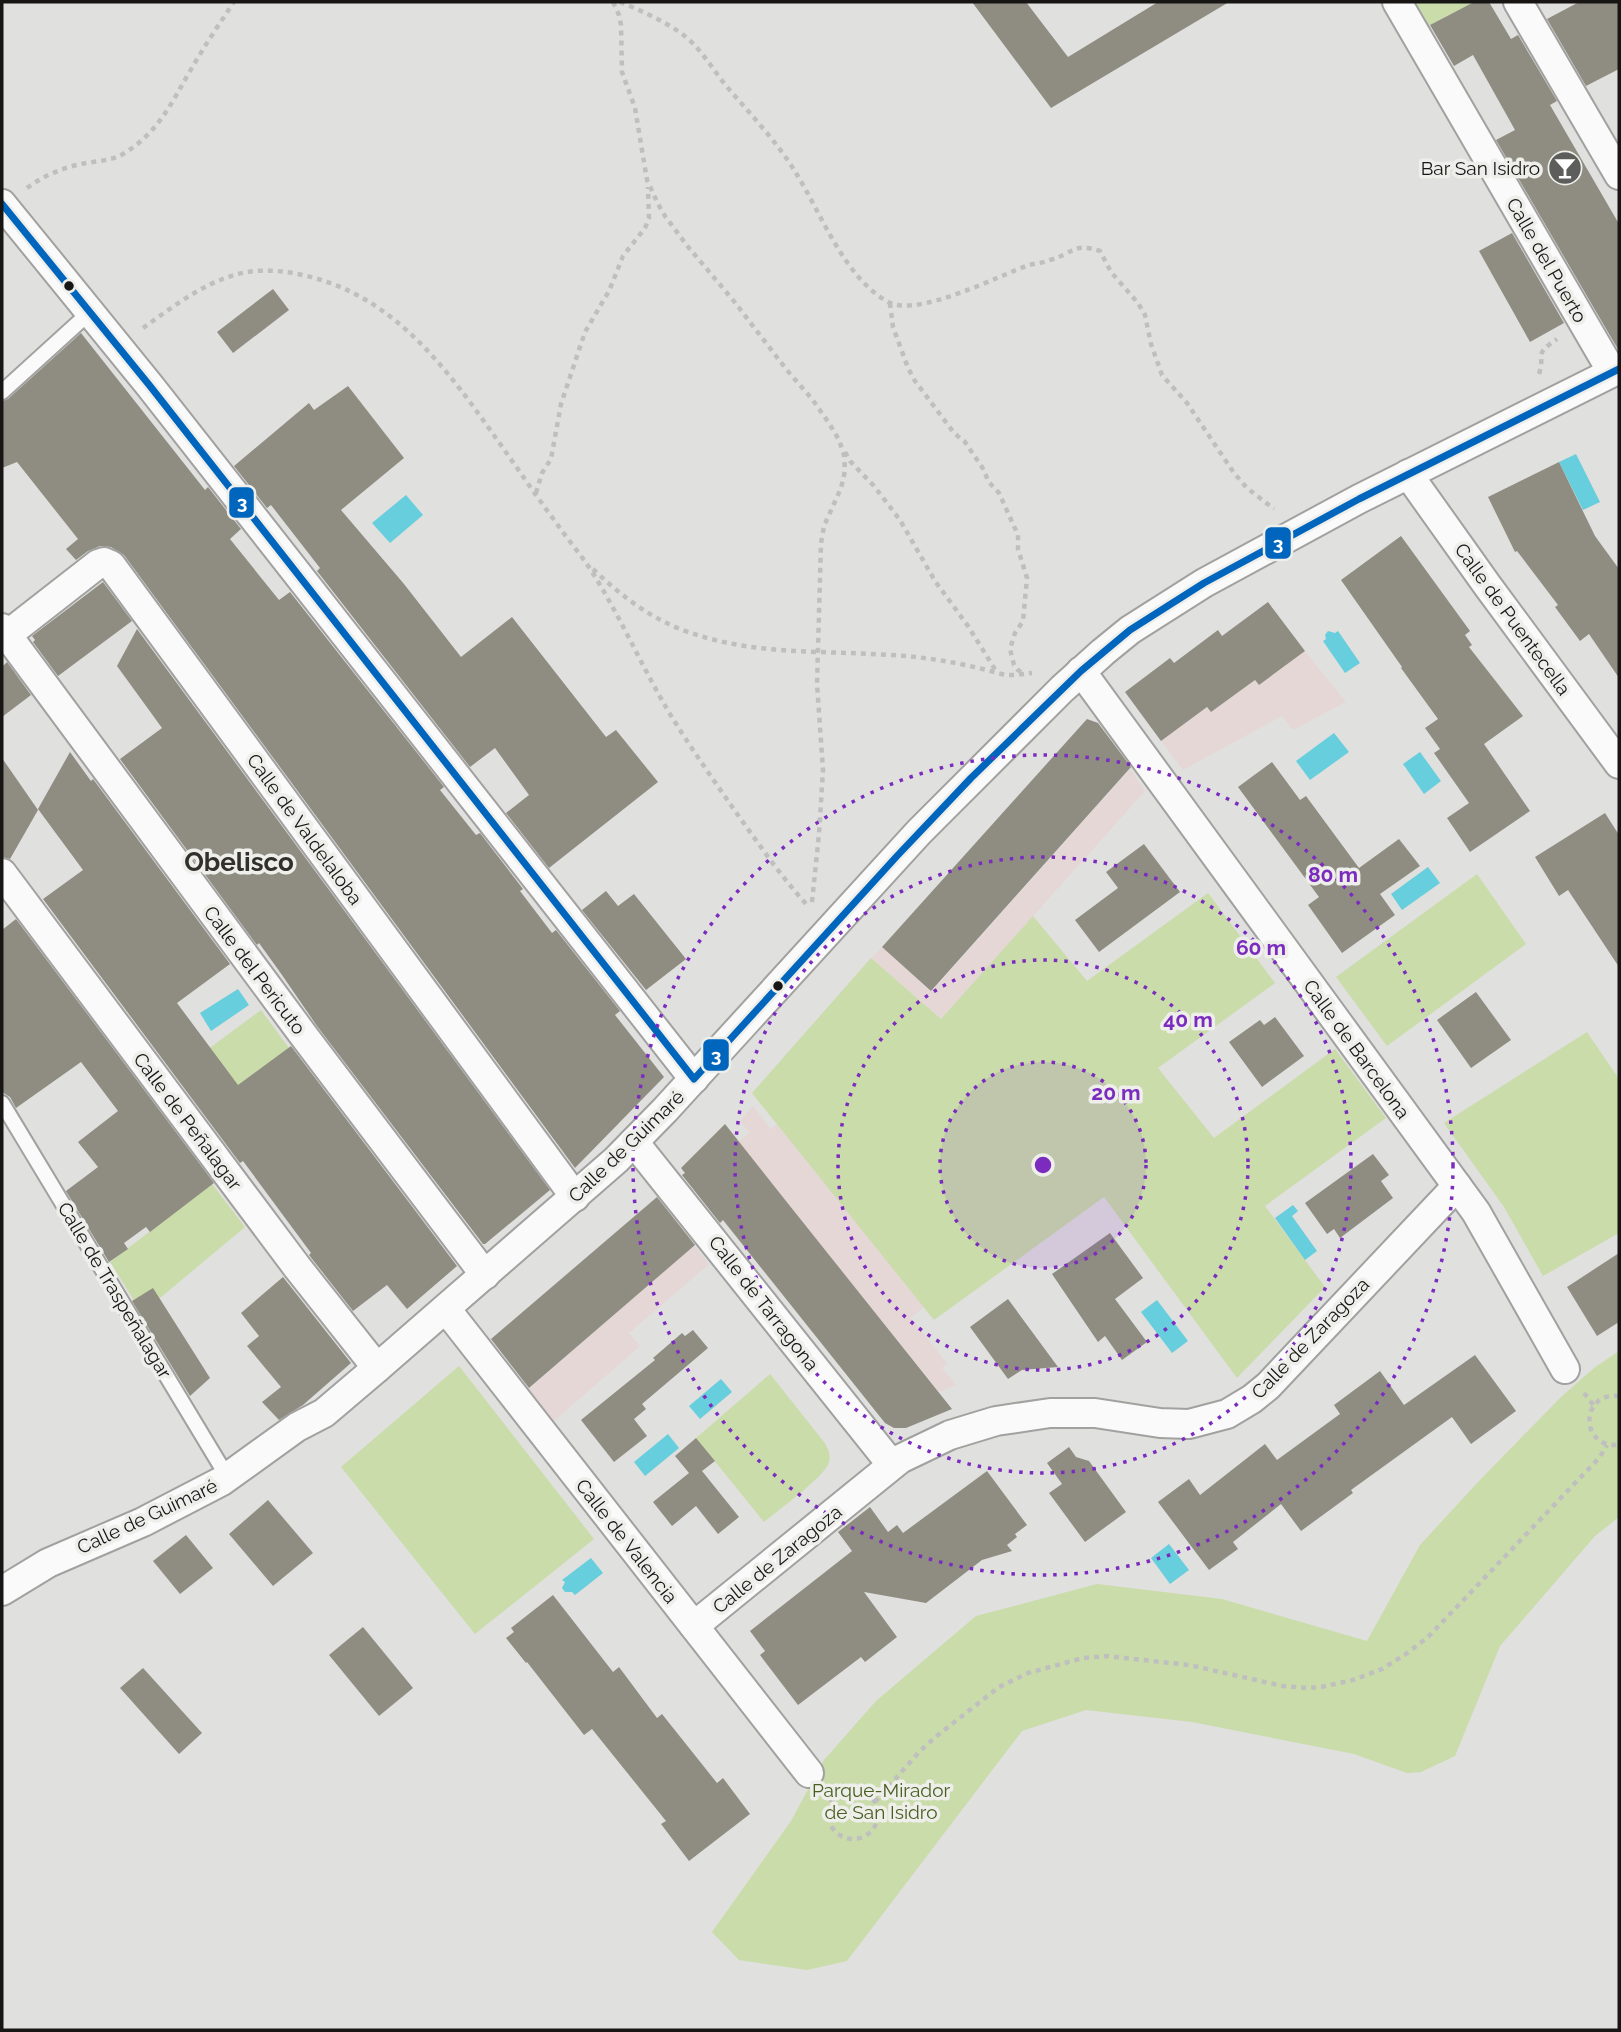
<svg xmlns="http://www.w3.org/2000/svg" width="1621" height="2032" font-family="Raleway,sans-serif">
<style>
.industrial{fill:#e6d7d7}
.green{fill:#c9dcaa}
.water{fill:#66cedc}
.building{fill:#8f8d82}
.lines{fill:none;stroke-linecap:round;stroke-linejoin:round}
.service-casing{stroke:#a1a1a0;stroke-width:18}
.minor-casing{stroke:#a1a1a0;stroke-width:32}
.path{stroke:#c0bfbf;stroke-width:4.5;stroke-dasharray:5 5;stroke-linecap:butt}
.service{stroke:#fafafa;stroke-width:14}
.minor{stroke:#fafafa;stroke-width:28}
.bus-1-casing{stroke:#eeeeea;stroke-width:12}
.bus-1{stroke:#0065bd;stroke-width:7}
.ring{fill:none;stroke:#7b2cbf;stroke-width:3.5;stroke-dasharray:3.5 7}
.bus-dot{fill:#171615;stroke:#eeeeea;stroke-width:2.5}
.labels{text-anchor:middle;stroke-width:7;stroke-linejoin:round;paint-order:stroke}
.poi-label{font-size:19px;fill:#171615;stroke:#eeeeea;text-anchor:end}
.street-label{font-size:19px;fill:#171615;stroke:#eeeeea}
.park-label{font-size:19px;fill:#485f21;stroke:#eeeeea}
.district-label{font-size:26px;font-weight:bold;fill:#31302d;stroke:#eeeeea}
.centre{fill:#7b2cbf;stroke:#eeeeea;stroke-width:3.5}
.ring-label{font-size:21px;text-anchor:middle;font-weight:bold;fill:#7b2cbf;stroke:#eeeeea;stroke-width:7;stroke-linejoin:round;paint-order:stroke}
.line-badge{stroke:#eeeeea;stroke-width:2.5}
.badge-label{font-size:19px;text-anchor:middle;font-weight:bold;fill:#fff}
</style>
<rect width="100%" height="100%" fill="#e0e0de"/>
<g class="industrial">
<path d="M1305,651L1346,702L1293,730L1282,716L1183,770L1161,741L1207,707L1211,712L1255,680L1259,685Z"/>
<path d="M1130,769L1145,791L941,1019L871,958L882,947L932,991Z"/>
<path d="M753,1106L771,1129L777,1124L924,1307L911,1318L947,1363L942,1368L956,1385L939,1392L738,1142L750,1133L740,1121Z"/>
<path d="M694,1245L709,1264L629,1333L640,1346L554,1421L529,1389Z"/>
</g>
<g class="green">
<path d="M1411,2H1474L1426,27Z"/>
<path d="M1477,874L1526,944L1387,1046L1336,977Z"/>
<path d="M1208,893L1275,983L1158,1068L1214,1138L1335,1049L1386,1118L1265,1206L1325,1287L1237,1378L1104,1197L934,1320L752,1093L871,958L941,1019L1033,916L1087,981Z"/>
<path d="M261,1010L289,1048L204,1110L176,1073Z"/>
<path d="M1587,1032L1619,1079V1233L1543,1276L1504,1207L1444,1123Z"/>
<path d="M212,1184L245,1227L142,1313L110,1262Z"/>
<path d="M1619,1351V1517L1595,1536L1500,1646L1455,1756L1421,1772L1407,1773L1354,1754L1192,1722L1086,1710L1022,1731L847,1961L807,1970L739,1960L712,1932L791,1821L824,1760L876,1701L976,1616L1097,1584L1222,1599L1367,1641L1420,1545L1479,1481L1561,1397L1594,1368Z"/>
<path d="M459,1366L594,1539L475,1634L341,1467Z"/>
<path d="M770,1374L824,1442C828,1448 831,1455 829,1462C824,1478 778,1510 764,1522L696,1438Z"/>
</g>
<g class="water">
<path d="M1576,454L1600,502L1583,510L1559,462Z"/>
<path d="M406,495L423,515L390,543L372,523Z"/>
<path d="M1328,631L1335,633L1338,631L1360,663L1345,673L1323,641L1326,639L1325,635Z"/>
<path d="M1334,733L1349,752L1310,780L1296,761Z"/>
<path d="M1420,752L1441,781L1424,794L1403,764Z"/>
<path d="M1428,867L1440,883L1402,910L1391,894Z"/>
<path d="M238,989L249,1005L211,1031L200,1013Z"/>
<path d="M1293,1205L1298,1211L1292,1216L1317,1251L1305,1260L1275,1218Z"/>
<path d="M1157,1300L1188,1341L1172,1353L1141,1312Z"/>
<path d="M721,1379L732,1392L700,1419L689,1406Z"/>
<path d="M668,1434L679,1448L645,1476L634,1462Z"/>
<path d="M1169,1544L1189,1570L1170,1584L1151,1558Z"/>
<path d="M591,1558L603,1573L575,1595L572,1592H565L562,1588L565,1582L562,1580Z"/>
</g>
<g class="building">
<path d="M972,2H1026L1068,57L1158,2H1229L1051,108Z"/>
<path d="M1474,2H1489L1511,39L1518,35L1557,101L1550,105L1619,224V351L1496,140L1515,130L1473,55L1454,66L1430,25Z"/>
<path d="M1579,2H1619V69L1586,86L1547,19Z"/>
<path d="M1512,233L1564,323L1530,342L1479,251Z"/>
<path d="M273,289L289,310L233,353L217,332Z"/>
<path d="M81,333L205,490L208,487L241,529L230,539L279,600L290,592L444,787L440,790L476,835L480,833L523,889L520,891L552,933L556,930L620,1011L615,1015L664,1077L575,1168L124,555L111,547L100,546L88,551L76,560L66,549L78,539L17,462L2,468V401L8,399Z"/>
<path d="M348,386L404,458L341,510L404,584L461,657L512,617L606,737L616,730L658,782L549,868L506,813L529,795L495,748L470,767L317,571L320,568L271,505L267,508L234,466L309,403L314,410Z"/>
<path d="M1559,462L1595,536L1619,569V678L1589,634L1580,641L1555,607L1558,605L1517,551L1515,552L1488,497Z"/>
<path d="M1401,536L1470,631L1465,635L1472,645L1469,647L1523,716L1484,744L1530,811L1470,852L1447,818L1469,803L1434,753L1440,749L1425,728L1438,719L1401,668L1402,667L1341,580Z"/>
<path d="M103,582L132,621L58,676L33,642L35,640L32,636Z"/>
<path d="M1268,602L1305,651L1259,685L1255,680L1211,712L1207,707L1161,741L1125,692L1170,658L1174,663L1218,630L1222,636Z"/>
<path d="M137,629L550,1190L485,1244H483L317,1026L282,975L259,943L257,945L120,759L162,728L117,666Z"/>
<path d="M7,662L31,695L2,717V667Z"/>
<path d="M1087,719L1098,723L1131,767L931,991L882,947Z"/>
<path d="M70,752L91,781L93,779L230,964L177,1003L238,1085L291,1046L457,1266L407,1309L387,1285L353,1311L309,1255L311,1253L243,1161L240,1163L43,899L83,870L38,809Z"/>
<path d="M2,758L38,810L10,859L2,857Z"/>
<path d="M1272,762L1300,800L1306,796L1359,868L1399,839L1420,866L1380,894L1395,915L1342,953L1308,905L1319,897L1238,787Z"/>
<path d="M1605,813L1619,835V967L1568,890L1559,896L1535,857Z"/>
<path d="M1144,844L1180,892L1099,952L1075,920L1118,888L1106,872Z"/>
<path d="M606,891L618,906L634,894L686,959L646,990L582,910Z"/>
<path d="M16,919L214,1183L150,1232L146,1227L124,1243L128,1249L109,1262L66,1191L98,1167L78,1142L118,1111L81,1062L16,1108L10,1097L2,1092V930Z"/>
<path d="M1476,992L1511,1040L1471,1068L1437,1020Z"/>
<path d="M1275,1017L1304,1056L1262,1087L1229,1042L1260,1020L1264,1025Z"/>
<path d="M725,1124L782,1196L952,1409L906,1428H894L885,1423L723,1220L720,1223L682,1175L685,1173L681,1168Z"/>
<path d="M1373,1154L1389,1175L1381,1181L1393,1198L1340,1238L1334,1229L1327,1234L1305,1203Z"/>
<path d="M657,1197L695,1245L529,1388L491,1339Z"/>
<path d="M1110,1233L1143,1278L1115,1299L1147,1342L1122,1360L1105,1336L1098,1342L1052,1274Z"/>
<path d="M1619,1253V1322L1597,1336L1567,1287Z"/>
<path d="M283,1277L351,1363L303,1405L279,1420L262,1402L281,1387L247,1346L259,1336L241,1313Z"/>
<path d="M153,1288L210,1378L190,1396L132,1301Z"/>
<path d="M1008,1299L1058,1367L1022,1370L1008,1379L970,1327Z"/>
<path d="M693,1330L708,1348L642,1404L646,1409L634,1419L647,1436L614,1462L581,1420L655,1360L653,1358L682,1333L685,1336Z"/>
<path d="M1475,1355L1516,1411L1471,1444L1452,1417L1351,1490L1353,1493L1301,1531L1281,1504L1233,1542L1238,1549L1209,1570L1158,1502L1189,1479L1200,1495L1265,1444L1277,1460L1340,1414L1334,1405L1380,1371L1404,1405Z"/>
<path d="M696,1438L715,1461L702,1471L739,1517L718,1534L696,1506L672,1526L653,1502L689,1473L675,1456Z"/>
<path d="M1069,1447L1076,1457L1089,1461L1126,1512L1085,1542L1049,1493L1062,1484L1047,1463Z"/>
<path d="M987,1471L1027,1525L1015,1534L1017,1537L1007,1545L1012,1551L982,1560L926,1603L864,1592L897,1637L865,1662L861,1657L798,1705L760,1655L765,1651L750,1631L852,1551L838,1532L870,1507L888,1532L897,1525L903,1533Z"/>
<path d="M268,1500L313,1553L273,1586L229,1534Z"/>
<path d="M186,1535L213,1568L180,1594L153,1561Z"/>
<path d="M553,1595L613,1672L619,1667L657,1718L662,1714L717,1783L723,1778L750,1814L689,1861L661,1824L666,1821L592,1729L584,1735L527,1662L526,1663L506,1638L514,1632L511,1628Z"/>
<path d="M363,1627L413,1688L379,1716L329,1655Z"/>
<path d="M143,1668L202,1733L179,1754L120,1688Z"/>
</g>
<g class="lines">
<g class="service-casing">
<g id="service">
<path d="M2,392L89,313"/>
<path d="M2,1103L228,1478"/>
</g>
</g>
<g class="minor-casing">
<g id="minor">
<path d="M1397,2L1612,372"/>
<path d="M1518,2L1619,175"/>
<path d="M2,204L150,386L694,1079"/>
<path d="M1408,474L1487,585L1619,764"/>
<path d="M2,628L304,1036L485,1275"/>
<path d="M7,635L98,564L104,562L111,565L575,1197"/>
<path d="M1081,671L1476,1212L1565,1369"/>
<path d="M2,873L297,1267L377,1368"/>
<path d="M634,1142L892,1465"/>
<path d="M446,1309L809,1773"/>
<path d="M2,1591L48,1563L143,1522L222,1481L297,1427L324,1413L377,1368L616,1160L665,1110L919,832L1062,689L1103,652L1130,630L1204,583L1359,499L1619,369"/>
<path d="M694,1626L900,1459L950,1435L996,1421L1050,1413H1095L1160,1423L1189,1424L1227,1414L1252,1399L1268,1386L1457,1186"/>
</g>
</g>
<g class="path">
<path d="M613,2L619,15L621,25L622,72L635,108L647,180L658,204L665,216L689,248L733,300L786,369L812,399L829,423L839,440L844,455L845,471L841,488L824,526L821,543L817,684L823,770L819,834L812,902"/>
<path d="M620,2C642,11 667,22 686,37C701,50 711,66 723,82C748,112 776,140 796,173C822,215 844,277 888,302C917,318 998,276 1029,265C1036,263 1043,263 1050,260C1073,254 1073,242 1100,251L1111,272L1138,303L1145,315L1151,344L1162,375L1187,403L1234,473L1247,488L1274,509"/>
<path d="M27,188C43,176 62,168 81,164C95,161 111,161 123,154C158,133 171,104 190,71C204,47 219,24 234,2"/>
<path d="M890,303L893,327L908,368L915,381L954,433L965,442L984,470L988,481L999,493L1018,535V549L1027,578L1023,621L1015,633L1010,649L1014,665L1018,670L1024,674"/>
<path d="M143,328C177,304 213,275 255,271C282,269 308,275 333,284C413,315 460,388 508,455C524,478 540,501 557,524C569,541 583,557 594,575C622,620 643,669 670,714C690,747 713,779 735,811C759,844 781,877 809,907"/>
<path d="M1539,374C1546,353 1532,356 1557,339"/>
<path d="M845,452L850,461L874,486L900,520L935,581L968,626L996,671"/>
<path d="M536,493L542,473L551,459L561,404L585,332L609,291L623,256L645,228L649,218L648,187"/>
<path d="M593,569C618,593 647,616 680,629C750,656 817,650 890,655C929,657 967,664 1005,675H1015L1032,673"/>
<path d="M1584,1393L1594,1406"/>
<path d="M1619,1396C1581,1391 1578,1448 1619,1445"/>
<circle cx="853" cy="1814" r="25"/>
<path d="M875,1802L920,1751L938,1735L999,1687L1028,1673L1083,1658L1107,1656L1189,1665L1283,1686L1307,1688L1321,1687L1353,1680L1382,1669L1406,1654L1428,1637L1600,1457L1607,1445"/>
</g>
<use href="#service" class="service"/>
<use href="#minor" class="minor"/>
<g class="bus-1-casing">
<path id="bus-1" d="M2,204L150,386L694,1079L897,856L971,778L1081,671L1130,630L1204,583L1359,499L1619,369"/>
</g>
<use href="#bus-1" class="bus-1"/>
</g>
<circle cx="1043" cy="1165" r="103" fill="#7b2cbf" fill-opacity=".12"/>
<g class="ring">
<circle cx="1043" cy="1165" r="103"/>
<circle cx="1043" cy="1165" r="205"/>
<circle cx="1043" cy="1165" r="308"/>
<circle cx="1043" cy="1165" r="410"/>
</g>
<defs>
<g id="bar-disc" transform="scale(1.75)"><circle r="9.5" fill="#5d5d5b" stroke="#eeeeea"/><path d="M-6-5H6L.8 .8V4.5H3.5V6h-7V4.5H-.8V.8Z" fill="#fff"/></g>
</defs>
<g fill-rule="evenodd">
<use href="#bar-disc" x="1565" y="168"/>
</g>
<g class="bus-dot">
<circle cx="69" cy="286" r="6"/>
<circle cx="778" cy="986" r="6"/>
</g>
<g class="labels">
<g class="poi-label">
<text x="1540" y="175">Bar San Isidro</text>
</g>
<g class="street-label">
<text transform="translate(1547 260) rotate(60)" y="7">Calle del Puerto</text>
<text transform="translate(1513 619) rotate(54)" y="7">Calle de Puentecella</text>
<text transform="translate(305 829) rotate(54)" y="7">Calle de Valdelaloba</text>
<text transform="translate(255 970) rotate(53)" y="7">Calle del Pericuto</text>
<text transform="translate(1357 1049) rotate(54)" y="7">Calle de Barcelona</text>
<text transform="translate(188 1121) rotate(53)" y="7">Calle de Peñalagar</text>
<text transform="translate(626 1146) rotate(-44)" y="7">Calle de Guimaré</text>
<text transform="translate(115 1290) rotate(59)" y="7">Calle de Traspeñalagar</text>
<text transform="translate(764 1303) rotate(52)" y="7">Calle de Tarragona</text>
<text transform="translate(1310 1338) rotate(-46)" y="7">Calle de Zaragoza</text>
<text transform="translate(147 1516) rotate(-25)" y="7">Calle de Guimaré</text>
<text transform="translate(627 1541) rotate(52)" y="7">Calle de Valencia</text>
<text transform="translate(777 1559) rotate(-39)" y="7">Calle de Zaragoza</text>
</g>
<g class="park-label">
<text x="881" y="1797">Parque-Mirador<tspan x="881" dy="22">de San Isidro</tspan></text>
</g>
<g class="district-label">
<text x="239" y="871">Obelisco</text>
</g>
</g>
<circle cx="1043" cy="1165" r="10" class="centre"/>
<g class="ring-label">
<text x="1333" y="882">80 m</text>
<text x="1261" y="955">60 m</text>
<text x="1188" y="1027">40 m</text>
<text x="1116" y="1100">20 m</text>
</g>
<g class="line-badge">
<rect x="228" y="486" width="27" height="33" rx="7" fill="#0065bd"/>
<rect x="1264" y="526" width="28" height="34" rx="7" fill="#0065bd"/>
<rect x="702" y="1038" width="28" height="34" rx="7" fill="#0065bd"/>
</g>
<g class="badge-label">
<text x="242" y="509">3</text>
<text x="1278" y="550">3</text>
<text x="716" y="1062">3</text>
</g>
<rect width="1621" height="2032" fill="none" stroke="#171615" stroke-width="7"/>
</svg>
